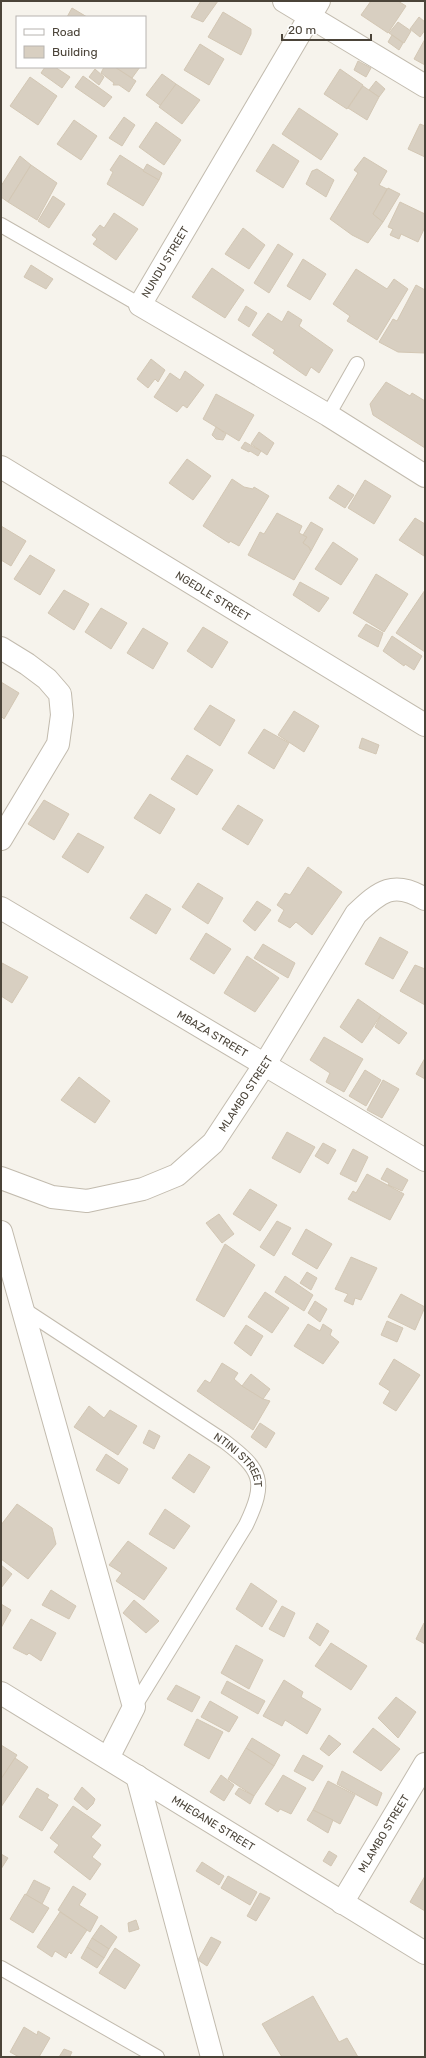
<svg xmlns="http://www.w3.org/2000/svg" width="426" height="2058" font-family="Rubik,sans-serif">
<style>
.building{fill:#d8cfc1;stroke:#d3c7b4}
.lines{fill:none;stroke-linecap:round;stroke-linejoin:round}
.service-casing{stroke:#c2bbae;stroke-width:16}
.minor-casing{stroke:#c2bbae;stroke-width:24}
.tertiary-casing{stroke:#c2bbae;stroke-width:24}
.service{stroke:#fff;stroke-width:14}
.minor{stroke:#fff;stroke-width:22}
.tertiary{stroke:#fff;stroke-width:22}
.labels{text-anchor:middle;stroke-width:4;stroke-linejoin:round;paint-order:stroke}
.street-label{font-size:11px;fill:#4b4439;stroke:#fff}
</style>
<rect width="100%" height="100%" fill="#f6f3ec"/>
<g class="building">
<path d="M201,1H218L203,22L191,17Z"/>
<path d="M371,1H398L406,6L388,33L361,15Z"/>
<path d="M72,8L87,17H67Z"/>
<path d="M223,12L251,29V34L241,55L208,37Z"/>
<path d="M419,17L425,22V30L420,37L410,29Z"/>
<path d="M398,22L411,31L404,43L389,33Z"/>
<path d="M392,35L403,43L399,50L388,42Z"/>
<path d="M425,39V65L414,59Z"/>
<path d="M200,44L224,59L209,85L184,70Z"/>
<path d="M358,61L371,68L366,77L354,70Z"/>
<path d="M45,67H55L70,77L62,88L41,73Z"/>
<path d="M104,67H115L136,81L129,92L119,85H113L114,83L101,73Z"/>
<path d="M115,67H140L132,78Z"/>
<path d="M95,69L104,77L99,85L89,77Z"/>
<path d="M340,69L363,85L347,109L324,94Z"/>
<path d="M162,74L176,84L161,106L146,95Z"/>
<path d="M83,76L112,97L104,107L75,87Z"/>
<path d="M30,77L57,96L38,125L10,106Z"/>
<path d="M376,81L385,89L379,97L369,90Z"/>
<path d="M176,84L200,100L182,124L159,107Z"/>
<path d="M363,86L379,97L367,120L348,108Z"/>
<path d="M299,108L338,134L321,160L282,134Z"/>
<path d="M124,117L135,125L122,146L109,138Z"/>
<path d="M74,120L97,136L81,160L57,144Z"/>
<path d="M156,122L181,140L164,165L139,147Z"/>
<path d="M420,124L425,126V157L408,149Z"/>
<path d="M273,144L299,161L283,188L256,171Z"/>
<path d="M120,155L159,180L143,206L107,184L113,172L110,170Z"/>
<path d="M20,156L31,165L8,202L1,197V186Z"/>
<path d="M364,157L387,171L379,185L387,189L373,214L383,222L368,243L352,235L330,219L358,173L354,170Z"/>
<path d="M147,164L162,173L159,180L143,171Z"/>
<path d="M31,165L57,183L37,220L8,202Z"/>
<path d="M317,169L334,180L326,197L306,184L312,171Z"/>
<path d="M388,188L400,194L383,222L373,214Z"/>
<path d="M53,196L65,204L49,228L38,221Z"/>
<path d="M400,202L425,214V227L418,242L401,234L399,239L390,235L393,229L388,227Z"/>
<path d="M114,213L138,229L116,260L93,244L97,239L92,235L100,225L104,228Z"/>
<path d="M243,228L265,245L249,269L225,254Z"/>
<path d="M278,244L293,254L269,293L254,283Z"/>
<path d="M303,259L326,274L310,300L287,286Z"/>
<path d="M31,265L53,279L46,289L24,277Z"/>
<path d="M212,268L244,290L225,318L192,297Z"/>
<path d="M356,269L387,289L394,279L408,289L377,340L347,321L350,316L333,304Z"/>
<path d="M416,285L425,290V353L398,352L379,342L393,319L397,321Z"/>
<path d="M246,306L257,313L249,327L238,320Z"/>
<path d="M288,311L302,320L299,326L333,350L319,373L311,367L306,376L273,353L275,350L252,335L268,313L282,322Z"/>
<path d="M151,359L165,370L158,382L155,379L148,388L137,379Z"/>
<path d="M185,371L204,385L187,408L183,405L177,412L154,397L170,373L180,380Z"/>
<path d="M386,382L410,396L412,393L425,401V448L373,415L370,404Z"/>
<path d="M216,394L254,415L239,441L203,419Z"/>
<path d="M216,427L226,434L223,440L216,439L212,435Z"/>
<path d="M259,432L274,443L267,455L251,444Z"/>
<path d="M245,442L261,451L258,456L250,451L249,452L241,448Z"/>
<path d="M187,459L211,476L193,500L169,483Z"/>
<path d="M232,479L244,487L253,489L254,487L269,496L239,546L230,541L229,543L203,526Z"/>
<path d="M365,480L391,496L374,524L348,508Z"/>
<path d="M338,485L354,495L345,508L329,498Z"/>
<path d="M277,513L302,526L299,533L307,537L303,543L309,547L311,551L294,580L248,555L260,532L264,534Z"/>
<path d="M415,518L425,524L424,556L399,540Z"/>
<path d="M311,522L323,529L311,551L309,547L303,543L307,537L303,535Z"/>
<path d="M1,526L26,541L11,566L1,560Z"/>
<path d="M333,542L358,559L341,585L315,569Z"/>
<path d="M30,555L55,570L40,595L14,579Z"/>
<path d="M376,574L408,594L384,632L353,613Z"/>
<path d="M300,582L329,598L319,612L293,595Z"/>
<path d="M64,590L89,604L74,630L48,613Z"/>
<path d="M425,590V652L396,633Z"/>
<path d="M101,608L127,623L111,649L85,632Z"/>
<path d="M366,624L383,633L378,647L358,636Z"/>
<path d="M203,627L228,642L212,668L187,651Z"/>
<path d="M143,628L168,643L153,669L127,653Z"/>
<path d="M392,636L422,656L414,670L405,664L404,666L383,651Z"/>
<path d="M1,682L19,693L4,719L1,716Z"/>
<path d="M210,705L235,720L220,746L194,729Z"/>
<path d="M294,711L319,726L304,752L278,735Z"/>
<path d="M264,729L289,743L274,769L248,753Z"/>
<path d="M362,738L379,745L376,754L359,748Z"/>
<path d="M187,755L213,770L197,795L171,779Z"/>
<path d="M150,794L175,809L160,834L134,818Z"/>
<path d="M44,800L69,814L54,840L28,824Z"/>
<path d="M238,805L263,820L248,845L222,829Z"/>
<path d="M78,833L104,847L88,873L62,857Z"/>
<path d="M308,867L342,892L312,935L296,922L290,928L278,921L284,910L277,905L285,893L290,895Z"/>
<path d="M198,883L223,898L208,924L182,907Z"/>
<path d="M146,894L171,909L156,934L130,918Z"/>
<path d="M257,901L271,910L255,931L243,921Z"/>
<path d="M206,933L231,949L214,974L190,959Z"/>
<path d="M380,937L408,952L393,979L365,964Z"/>
<path d="M263,944L295,963L288,978L254,958Z"/>
<path d="M247,956L279,978L255,1012L224,993Z"/>
<path d="M2,963L28,977L12,1003L1,996Z"/>
<path d="M415,965L425,969V1005L400,991Z"/>
<path d="M358,999L381,1015L362,1043L340,1027Z"/>
<path d="M381,1015L407,1033L399,1044L375,1027Z"/>
<path d="M324,1037L363,1059L344,1092L326,1082L330,1073L310,1060Z"/>
<path d="M425,1058V1079L416,1074Z"/>
<path d="M365,1070L381,1080L366,1106L349,1096Z"/>
<path d="M79,1077L110,1101L95,1123L61,1100Z"/>
<path d="M383,1080L399,1089L382,1118L367,1110Z"/>
<path d="M287,1132L315,1147L300,1173L272,1158Z"/>
<path d="M323,1143L336,1150L328,1164L315,1156Z"/>
<path d="M353,1149L368,1157L356,1182L340,1174Z"/>
<path d="M387,1168L408,1180L402,1191L388,1185L389,1183L381,1179Z"/>
<path d="M367,1174L404,1194L390,1220L348,1199L353,1191L356,1193Z"/>
<path d="M250,1189L277,1205L260,1231L233,1214Z"/>
<path d="M219,1214L234,1234L222,1243L206,1223Z"/>
<path d="M277,1221L291,1228L274,1256L260,1247Z"/>
<path d="M306,1229L332,1244L317,1269L292,1254Z"/>
<path d="M225,1244L255,1265L224,1317L196,1300Z"/>
<path d="M351,1257L377,1268L361,1300L355,1298L353,1305L344,1301L348,1294L335,1289Z"/>
<path d="M307,1272L317,1278L311,1290L300,1283Z"/>
<path d="M285,1276L313,1295L304,1311L275,1292Z"/>
<path d="M265,1292L289,1308L272,1333L248,1317Z"/>
<path d="M401,1294L425,1307L415,1330L388,1317Z"/>
<path d="M315,1301L327,1309L320,1322L308,1313Z"/>
<path d="M387,1321L403,1328L397,1342L381,1335Z"/>
<path d="M308,1324L320,1331L323,1324L332,1330L330,1335L339,1342L323,1364L294,1346Z"/>
<path d="M246,1325L263,1336L251,1356L234,1343Z"/>
<path d="M394,1359L420,1375L396,1411L383,1403L390,1391L379,1384Z"/>
<path d="M222,1363L238,1373L234,1379L242,1386L263,1399L270,1401L253,1430L197,1391L205,1380L210,1383Z"/>
<path d="M251,1374L270,1389L263,1399L242,1386Z"/>
<path d="M89,1406L104,1418L110,1410L137,1426L118,1455L74,1427Z"/>
<path d="M260,1423L275,1433L266,1448L251,1437Z"/>
<path d="M149,1430L160,1436L154,1449L143,1443Z"/>
<path d="M106,1454L128,1469L119,1484L96,1470Z"/>
<path d="M189,1454L210,1467L194,1493L172,1478Z"/>
<path d="M17,1504L52,1528L56,1544L28,1579L1,1559V1525Z"/>
<path d="M165,1509L190,1526L174,1549L149,1534Z"/>
<path d="M128,1541L167,1568L144,1600L116,1581L122,1573L109,1565Z"/>
<path d="M1,1565L12,1574L1,1588Z"/>
<path d="M251,1583L277,1601L262,1627L236,1609Z"/>
<path d="M51,1590L76,1606L69,1619L42,1605Z"/>
<path d="M134,1600L159,1621L146,1633L123,1613Z"/>
<path d="M1,1604L11,1610L1,1628Z"/>
<path d="M282,1606L295,1613L284,1637L269,1629Z"/>
<path d="M31,1619L56,1633L41,1661L29,1653L27,1655L13,1648Z"/>
<path d="M317,1623L329,1631L320,1646L309,1638Z"/>
<path d="M424,1623H425V1644L416,1639Z"/>
<path d="M331,1643L367,1666L351,1690L315,1666Z"/>
<path d="M236,1645L263,1660L249,1689L221,1673Z"/>
<path d="M284,1680L303,1692L301,1697L321,1709L307,1734L285,1720L282,1726L263,1716Z"/>
<path d="M227,1681L265,1701L258,1714L221,1693Z"/>
<path d="M176,1685L200,1697L192,1712L167,1699Z"/>
<path d="M396,1697L416,1712L398,1738L378,1718Z"/>
<path d="M210,1701L238,1717L229,1732L201,1717Z"/>
<path d="M197,1719L223,1732L209,1759L184,1745Z"/>
<path d="M373,1728L400,1749L381,1771L353,1752Z"/>
<path d="M329,1735L341,1744L329,1756L320,1749Z"/>
<path d="M252,1738L280,1755L274,1766L246,1748Z"/>
<path d="M1,1745L17,1755L1,1779Z"/>
<path d="M246,1748L274,1766L254,1796L228,1779Z"/>
<path d="M303,1755L323,1766L313,1781L294,1771Z"/>
<path d="M15,1758L28,1767L1,1807V1779Z"/>
<path d="M342,1771L382,1793L377,1806L337,1784Z"/>
<path d="M221,1775L234,1785L224,1801L210,1792Z"/>
<path d="M283,1775L306,1788L291,1814L280,1809L278,1812L265,1804Z"/>
<path d="M328,1781L355,1795L340,1824L313,1810Z"/>
<path d="M82,1787L95,1799L93,1804L87,1810L74,1799Z"/>
<path d="M37,1788L49,1795L47,1798L58,1805L42,1831L19,1817Z"/>
<path d="M239,1788L254,1796L250,1804L235,1794Z"/>
<path d="M73,1806L101,1825L91,1837L101,1845L92,1857L101,1864L90,1880L54,1852L59,1845L50,1838Z"/>
<path d="M313,1810L333,1820L328,1833L307,1820Z"/>
<path d="M329,1851L337,1856L331,1866L323,1861Z"/>
<path d="M1,1854L8,1858L1,1869Z"/>
<path d="M202,1862L224,1876L219,1885L196,1871Z"/>
<path d="M228,1876L257,1892L250,1905L221,1888Z"/>
<path d="M425,1876V1911L410,1902Z"/>
<path d="M34,1880L50,1888L42,1904L26,1895Z"/>
<path d="M73,1886L86,1894L79,1905L98,1917L90,1932L58,1910Z"/>
<path d="M260,1893L270,1898L256,1921L247,1916Z"/>
<path d="M25,1894L49,1908L33,1933L10,1919Z"/>
<path d="M60,1912L87,1930L71,1954L69,1952L66,1958L55,1951L52,1957L37,1947Z"/>
<path d="M136,1920L139,1929L129,1932L128,1923Z"/>
<path d="M101,1925L117,1937L109,1949L92,1938Z"/>
<path d="M211,1937L221,1942L207,1966L198,1960Z"/>
<path d="M92,1938L109,1949L104,1958L87,1947Z"/>
<path d="M87,1947L104,1958L97,1968L81,1958Z"/>
<path d="M115,1948L140,1965L125,1989L99,1973Z"/>
<path d="M313,1996L339,2042L347,2038L358,2057H282L262,2024Z"/>
<path d="M24,2027L37,2035L38,2031L50,2038L39,2057H19L10,2052Z"/>
<path d="M64,2049L72,2052L70,2056L73,2057H59Z"/>
</g>
<g class="lines">
<g class="service-casing">
<g id="service">
<path d="M1,225L140,305"/>
<path d="M328,415L357,364"/>
<path id="s1" d="M23,1309L224,1441C262,1470 267,1481 246,1525L134,1707"/>
<path d="M1,1968L157,2057"/>
</g>
</g>
<g class="minor-casing">
<g id="minor">
<path d="M284,1L425,86"/>
<path d="M319,1L140,305L328,415L425,476"/>
<path d="M1,648L27,664L47,679L60,694L62,715L58,744L1,839"/>
<path id="s2" d="M1,908L425,1160"/>
<path id="s3" d="M1,1178L52,1197L87,1201L143,1189L177,1175L213,1143L265,1064L356,914C380,891 394,880 425,899"/>
<path d="M1,1232L134,1707L108,1758"/>
<path id="s4" d="M1,1693L425,1953"/>
<path d="M137,1776L212,2057"/>
<path id="s5" d="M342,1903L425,1764"/>
</g>
</g>
<g class="tertiary-casing">
<g id="tertiary">
<path id="s6" d="M1,467L425,725"/>
</g>
</g>
<use href="#service" class="service"/>
<use href="#minor" class="minor"/>
<use href="#tertiary" class="tertiary"/>
</g>
<g class="labels">
<g class="street-label">
<text transform="translate(165 262) rotate(-59)" y="4">NUNDU STREET</text>
<text dy="4" stroke="none"><textPath href="#s6" startOffset="248">NGEDLE STREET</textPath></text>
<text dy="4" stroke="none"><textPath href="#s2" startOffset="246">MBAZA STREET</textPath></text>
<text dy="4" stroke="none"><textPath href="#s3" startOffset="291">MLAMBO STREET</textPath></text>
<text dy="4" stroke="none"><textPath href="#s1" startOffset="265">NTINI STREET</textPath></text>
<text dy="4" stroke="none"><textPath href="#s4" startOffset="249">MHEGANE STREET</textPath></text>
<text dy="4" stroke="none"><textPath href="#s5" startOffset="81">MLAMBO STREET</textPath></text>
</g>
</g>
<rect width="426" height="2058" fill="none" stroke="#4b4439" stroke-width="4"/>
<rect x="16" y="16" width="130" height="52" fill="#ffffff" stroke="#b7b4b0"/>
<rect x="24" y="29" width="20" height="6" fill="#ffffff" stroke="#b7b4b0"/>
<text x="52" y="36" font-size="12" fill="#4b4439">Road</text>
<rect x="24" y="46" width="20" height="12" fill="#d8cfc1" stroke="#b7b4b0"/>
<text x="52" y="56" font-size="12" fill="#4b4439">Building</text>
<path d="M282 34v6h89v-6" fill="none" stroke="#4b4439" stroke-width="2"/>
<text x="288" y="34" font-size="12" fill="#4b4439" stroke="#ffffff" stroke-width="3" paint-order="stroke">20 m</text>
</svg>
